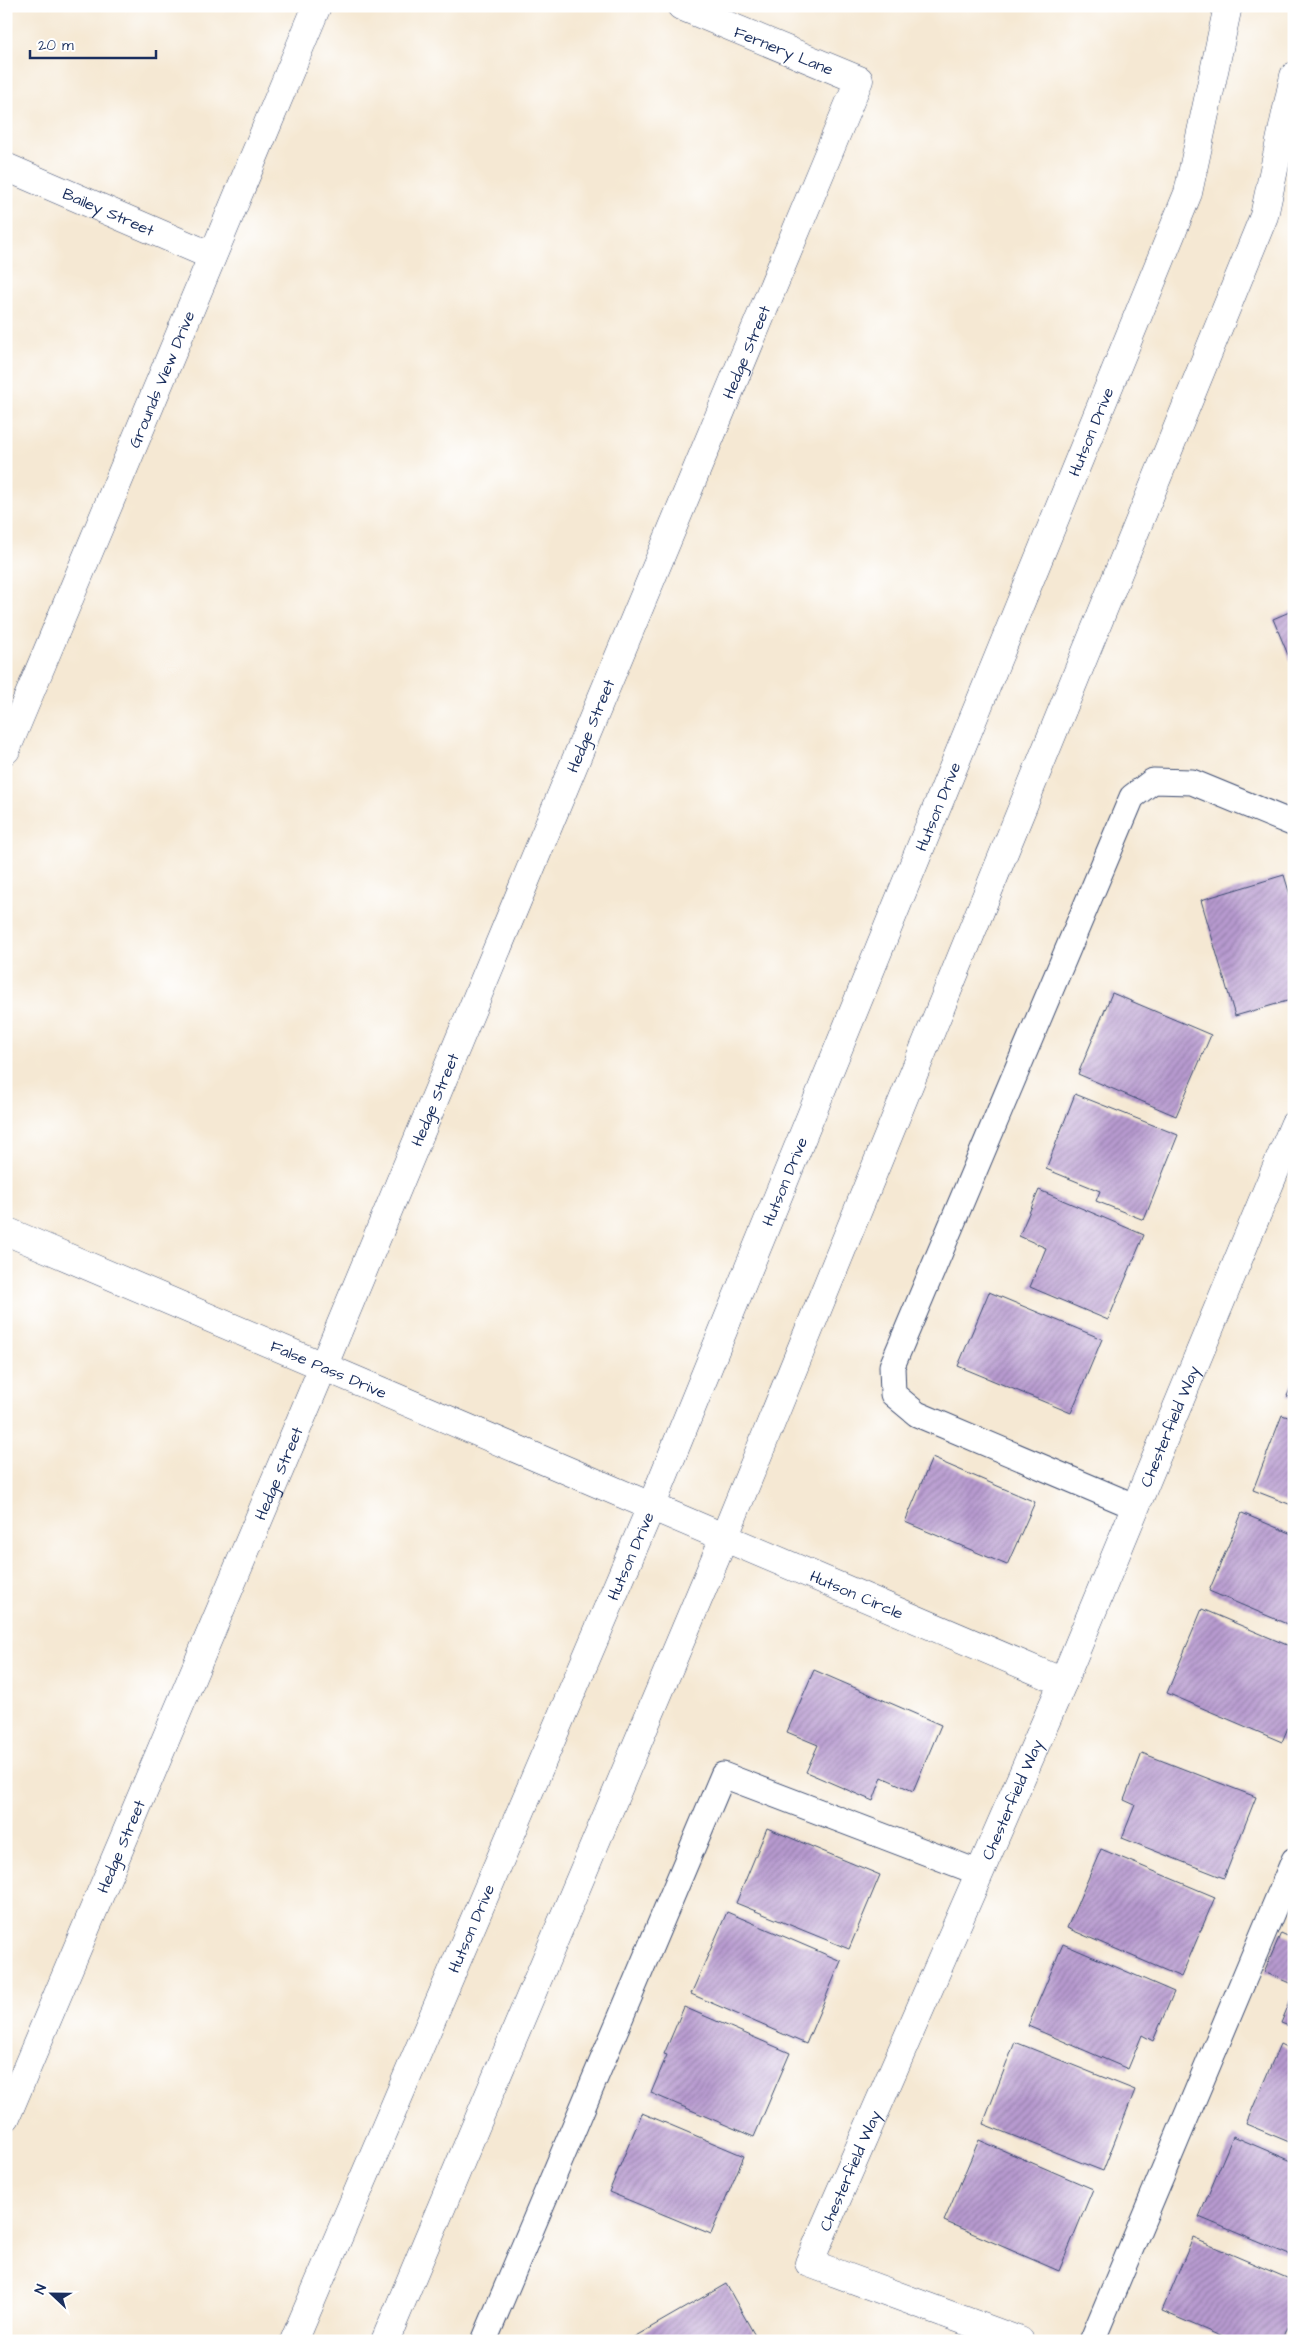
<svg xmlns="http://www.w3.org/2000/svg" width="1300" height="2347" font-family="'Architects Daughter',sans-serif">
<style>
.building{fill:url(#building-hatch)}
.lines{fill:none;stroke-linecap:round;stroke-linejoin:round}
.lane-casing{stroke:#3c4b70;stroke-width:27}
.street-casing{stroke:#3c4b70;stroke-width:29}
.secondary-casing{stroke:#3c4b70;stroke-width:29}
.lane{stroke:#fff;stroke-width:25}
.street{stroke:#fff;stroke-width:28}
.secondary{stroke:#fff;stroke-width:28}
.labels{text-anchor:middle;stroke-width:4.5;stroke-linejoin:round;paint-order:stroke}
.street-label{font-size:16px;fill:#1b2f5e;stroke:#fff}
</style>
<defs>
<pattern id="building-hatch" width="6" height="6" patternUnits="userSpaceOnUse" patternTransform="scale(1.25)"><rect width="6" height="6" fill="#b79acf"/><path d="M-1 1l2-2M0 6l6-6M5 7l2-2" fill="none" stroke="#947eab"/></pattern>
</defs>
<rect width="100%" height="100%" fill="#fff"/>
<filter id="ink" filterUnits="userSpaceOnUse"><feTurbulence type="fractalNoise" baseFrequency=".02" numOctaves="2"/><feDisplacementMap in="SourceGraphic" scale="10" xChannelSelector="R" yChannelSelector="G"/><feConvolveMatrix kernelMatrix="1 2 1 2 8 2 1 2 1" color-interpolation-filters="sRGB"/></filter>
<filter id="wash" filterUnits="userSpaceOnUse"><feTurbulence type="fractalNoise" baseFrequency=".0096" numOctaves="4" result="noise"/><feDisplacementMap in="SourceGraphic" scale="20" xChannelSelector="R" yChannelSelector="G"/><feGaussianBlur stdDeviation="1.12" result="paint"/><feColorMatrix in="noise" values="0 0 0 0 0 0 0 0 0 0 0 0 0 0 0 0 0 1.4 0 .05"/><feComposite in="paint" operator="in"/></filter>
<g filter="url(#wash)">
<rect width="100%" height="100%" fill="#f5e8d3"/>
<g id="blocks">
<g class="building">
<path d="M1294,610V669L1273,619Z"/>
<path d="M1284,875L1294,908V999L1235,1016L1201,900Z"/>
<path d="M1112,993L1211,1035L1176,1116L1078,1074Z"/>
<path d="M1075,1094L1178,1135L1144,1220L1096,1201L1100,1191L1046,1169Z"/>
<path d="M1039,1190L1144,1235L1108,1320L1030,1287L1046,1248L1019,1236Z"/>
<path d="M989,1292L1102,1339L1071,1413L958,1366Z"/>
<path d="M1294,1381V1399L1287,1396Z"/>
<path d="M1282,1415L1294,1419V1506L1253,1490Z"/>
<path d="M932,1458L1035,1502L1007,1565L905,1522Z"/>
<path d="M1242,1513L1294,1535V1627L1209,1591Z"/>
<path d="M1202,1609L1294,1648V1713L1282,1742L1167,1693Z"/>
<path d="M814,1670L941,1725L913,1791L882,1777L873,1801L806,1772L818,1745L787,1732Z"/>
<path d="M1142,1753L1256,1797L1224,1878L1122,1838L1135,1805L1124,1800Z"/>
<path d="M767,1828L880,1875L849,1949L736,1903Z"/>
<path d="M1101,1849L1215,1897L1181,1977L1067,1928Z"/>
<path d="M727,1912L841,1961L806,2044L691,1994Z"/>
<path d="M1281,1933L1294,1939V1985L1264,1972Z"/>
<path d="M1063,1944L1174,1992L1153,2041L1142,2035L1128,2069L1028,2026Z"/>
<path d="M1294,1992V2028L1281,2023Z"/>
<path d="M684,2007L790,2053L754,2137L651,2093L667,2055L664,2054Z"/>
<path d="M1015,2042L1135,2090L1103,2171L983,2124Z"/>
<path d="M1280,2044L1294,2051V2144L1246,2124Z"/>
<path d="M642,2113L744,2156L711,2234L609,2192Z"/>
<path d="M1233,2136L1294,2162V2257L1199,2217Z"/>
<path d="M979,2140L1093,2189L1059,2271L944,2221Z"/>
<path d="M1193,2238L1294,2281V2311L1281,2341H1232L1162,2311Z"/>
<path d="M726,2284L758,2341H627Z"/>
</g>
</g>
</g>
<g filter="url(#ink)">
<use href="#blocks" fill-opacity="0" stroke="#3c4b70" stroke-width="1"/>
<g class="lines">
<g class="lane-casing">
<g id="lane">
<path d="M1136,1507L917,1414L893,1394L892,1366L1132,797L1153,781L1192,782L1294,824"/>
<path d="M484,2341L723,1775L980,1873"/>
<path d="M1092,2341L1294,1860"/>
</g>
</g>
<g class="street-casing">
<g id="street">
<path id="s1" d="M6,167L212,256"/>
<path id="s2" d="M6,750L317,6"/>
<path id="s3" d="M6,1231L1063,1682"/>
<path id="s4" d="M6,2117L323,1367L859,80L681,6"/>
<path id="s5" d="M1020,2341L809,2263L1063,1682L1294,1125"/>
</g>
</g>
<g class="secondary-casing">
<g id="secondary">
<path id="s6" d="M294,2341L651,1507L1188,193L1228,6"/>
<path d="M385,2341L724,1538L1264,216L1294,76"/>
</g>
</g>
<use href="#lane" class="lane"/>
<use href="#street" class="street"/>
<use href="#secondary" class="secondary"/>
</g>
</g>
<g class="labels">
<g class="street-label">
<text transform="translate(784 50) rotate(22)" y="6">Fernery Lane</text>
<text dy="6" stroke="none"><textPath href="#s1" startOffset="112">Bailey Street</textPath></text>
<text dy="6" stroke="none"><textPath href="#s4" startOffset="1914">Hedge Street</textPath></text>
<text dy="6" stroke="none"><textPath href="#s2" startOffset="402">Grounds View Drive</textPath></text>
<text dy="6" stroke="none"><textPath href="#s6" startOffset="2069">Hutson Drive</textPath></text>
<text dy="6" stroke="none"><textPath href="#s4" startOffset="1509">Hedge Street</textPath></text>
<text dy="6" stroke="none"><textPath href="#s6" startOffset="1664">Hutson Drive</textPath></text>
<text dy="6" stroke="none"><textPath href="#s4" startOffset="1104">Hedge Street</textPath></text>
<text dy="6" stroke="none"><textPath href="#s6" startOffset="1259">Hutson Drive</textPath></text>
<text dy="6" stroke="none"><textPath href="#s3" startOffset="351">False Pass Drive</textPath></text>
<text dy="6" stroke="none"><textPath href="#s5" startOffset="1136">Chesterfield Way</textPath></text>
<text dy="6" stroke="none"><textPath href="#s4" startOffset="699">Hedge Street</textPath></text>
<text dy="6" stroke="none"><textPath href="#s6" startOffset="854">Hutson Drive</textPath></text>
<text dy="6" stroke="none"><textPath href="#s3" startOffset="925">Hutson Circle</textPath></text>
<text dy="6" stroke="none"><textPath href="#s5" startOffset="731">Chesterfield Way</textPath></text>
<text dy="6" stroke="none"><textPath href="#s4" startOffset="294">Hedge Street</textPath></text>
<text dy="6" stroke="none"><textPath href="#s6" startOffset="449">Hutson Drive</textPath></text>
<text dy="6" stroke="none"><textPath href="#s5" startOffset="326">Chesterfield Way</textPath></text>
</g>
</g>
<rect width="1300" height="2347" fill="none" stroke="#fff" stroke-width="25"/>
<g transform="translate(52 2294) rotate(292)" stroke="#ffffff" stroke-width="4" paint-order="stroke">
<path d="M0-4L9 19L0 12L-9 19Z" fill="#1b2f5e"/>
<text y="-8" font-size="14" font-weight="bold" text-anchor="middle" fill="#1b2f5e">N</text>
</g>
<path d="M30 50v8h126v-8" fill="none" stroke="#1b2f5e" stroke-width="2.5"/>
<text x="38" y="50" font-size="15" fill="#1b2f5e" stroke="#ffffff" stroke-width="4" paint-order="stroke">20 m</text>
</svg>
